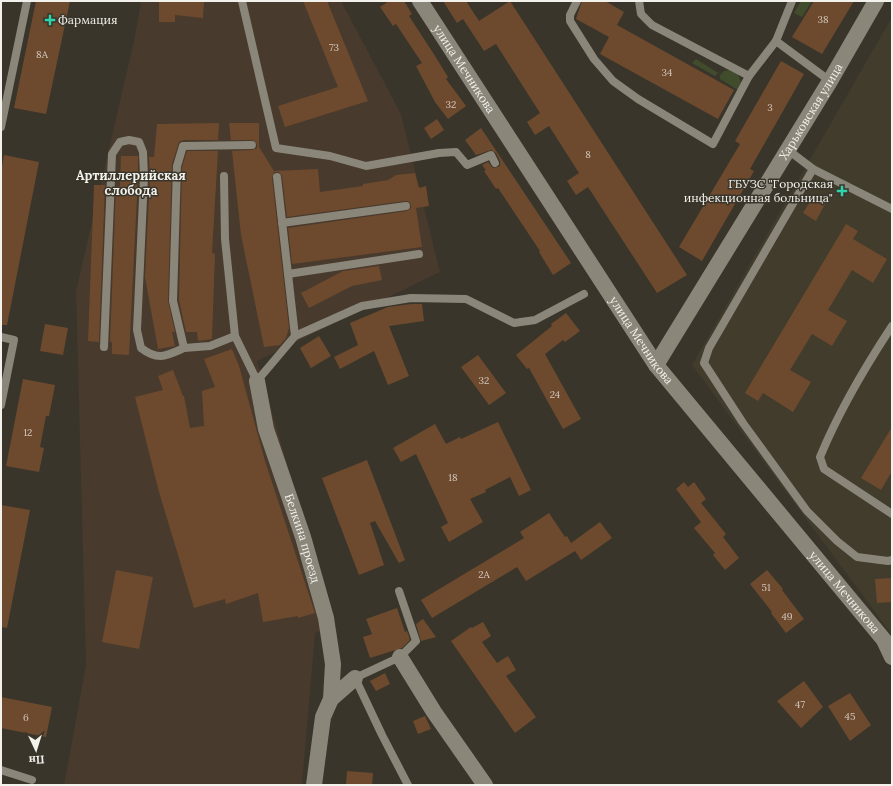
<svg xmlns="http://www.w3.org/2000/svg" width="893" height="786" font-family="Lora,serif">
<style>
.built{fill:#423c2c}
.industrial{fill:#483a2c}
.green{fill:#414c2d}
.building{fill:#6d4a2e}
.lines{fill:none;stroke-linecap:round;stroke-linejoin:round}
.lane{stroke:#8a867a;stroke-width:8}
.street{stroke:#8a867a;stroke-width:16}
.poi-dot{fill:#2fd4aa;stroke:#39352b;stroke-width:1.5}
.labels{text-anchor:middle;stroke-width:3;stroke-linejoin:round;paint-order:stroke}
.number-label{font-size:10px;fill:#d2c7bc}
.poi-label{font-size:12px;fill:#f3f1eb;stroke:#39352b;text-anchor:start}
.street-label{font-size:12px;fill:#f3f1eb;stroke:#39352b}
.neighbourhood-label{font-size:13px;font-weight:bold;fill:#f3f1eb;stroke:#39352b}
</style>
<rect width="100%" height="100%" fill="#39352b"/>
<path class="built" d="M892,17V635L692,365Z"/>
<path class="industrial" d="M141,1H341L401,114L440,272L257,361L332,617V628L315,633L302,785H64L86,665L76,291L134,41Z"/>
<g class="green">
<path d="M801,1H812L802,17L794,13Z"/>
<path d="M696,59L718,73L715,76L692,63Z"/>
<path d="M731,70L738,74L742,85L738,90L720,79V75L724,71Z"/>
</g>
<g class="building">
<path d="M36,1H70L46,114L14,108Z"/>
<path d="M159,1H204L203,18L175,15V22H159Z"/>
<path d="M303,1H327L368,101L285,127L278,106L338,87Z"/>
<path d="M389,1H404L412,14L409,16L435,56L448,77L446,79L466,106L448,119L435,102L416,66L422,63L396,24L393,26L380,7Z"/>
<path d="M443,1H466L479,21L510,1L687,275L657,293L588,187L576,195L567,181L579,173L549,126L535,135L527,122L540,113L496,44L484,51L463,19L457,23Z"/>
<path d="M582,1H605L624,12L617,25L734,90L718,119L600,54L609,37L576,19Z"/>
<path d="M814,1H854L822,54L792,37Z"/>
<path d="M781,61L804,74L750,169L754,171L702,261L679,247L740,144L735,141Z"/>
<path d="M437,119L444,130L431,139L424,128Z"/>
<path d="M219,123L218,140H183L179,142L172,164L168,301L175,332H172L175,346L158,349L145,277L150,177L149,157H154L157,124Z"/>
<path d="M229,123H259V147L274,171L318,169L320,192L363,186V184L388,180L396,175L415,173L419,188L426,186L429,206L416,208L422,247L292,264L288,228L407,211L411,208V205L408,201H405L287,217L282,176L279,172H274L272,178L289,328L286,338L280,345L264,347L241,235L232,151L252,150L257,148V145L256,142L252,140H231Z"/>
<path d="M481,128L571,263L553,275L539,252L540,251L498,188L496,189L484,171L486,170L482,165L488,162L492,167L494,168L500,166V161L496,153L491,150L476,155L465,140Z"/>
<path d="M187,151H218L212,253L215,254L212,339L198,341L197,332H186L179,300L182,167Z"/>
<path d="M4,155L39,162L7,325H1V172Z"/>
<path d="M121,156H138V177L129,355L112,354V342H110L116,186H120Z"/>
<path d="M94,185H105L99,342L88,341Z"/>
<path d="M813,197L825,204L816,221L803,213Z"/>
<path d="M846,224L858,231L853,239L887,259L873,283L852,270L828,310L847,321L832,346L812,334L790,370L811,382L793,412L763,393L758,401L745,393Z"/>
<path d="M379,266L382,280L352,286L309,308L301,293L343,271Z"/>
<path d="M411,304H422L424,321L389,326L409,376L388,385L374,351L340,369L334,357L358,345L350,323L388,307Z"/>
<path d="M566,313L580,331L565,342L563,340L545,354L581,419L563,429L529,368L527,369L516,355L552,326L551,324Z"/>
<path d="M45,324L68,328L63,355L40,351Z"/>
<path d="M319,336L331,356L311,368L300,348Z"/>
<path d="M232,349L239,366L265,461L315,613L298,618V616L263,622L258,593L226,604L225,599L194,608L159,492L135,397L163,390L158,376L173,370L183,396H184L190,428L204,426L202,391L215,387L204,359Z"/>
<path d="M478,355L506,393L489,405L461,367Z"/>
<path d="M23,379L55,385L49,416H46L40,447L44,448L39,472L6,466Z"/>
<path d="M498,422L531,490L519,496L510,477L485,490L486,492L470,499L483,522L449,542L441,527L448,523L416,454L401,462L393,448L435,424L446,444L460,437L461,439Z"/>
<path d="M892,427V471L881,490L861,478Z"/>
<path d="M367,460L405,560L399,563L375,521L370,523L384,565L359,575L322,478Z"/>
<path d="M684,482L688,487L694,482L706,499L701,503L726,534L723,537L739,558L725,570L713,555L715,553L694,528L701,522L676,489Z"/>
<path d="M1,505L30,510L7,628L1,627Z"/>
<path d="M549,513L565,537L567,536L571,543L600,522L612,538L581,560L575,551L526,581L517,567L432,618L421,600L524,538L520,532Z"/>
<path d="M116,570L153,577L139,649L102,642Z"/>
<path d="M767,570L783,589L782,590L804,619L786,633L771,613L772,612L750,584Z"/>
<path d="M892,578V602L877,603L875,579Z"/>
<path d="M397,608L405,632L407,631L410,640L402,648L370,658L363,637L372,634L366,619Z"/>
<path d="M423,619L436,637L421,641L416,624Z"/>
<path d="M483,622L491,636L482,642L497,663L508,656L516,670L506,676L536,717L515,733L451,641L471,627L472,628Z"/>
<path d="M385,673L390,684L376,691L370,681Z"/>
<path d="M804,681L823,707L801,728L777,701Z"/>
<path d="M850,693L871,725L850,741L828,706Z"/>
<path d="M1,697L52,707L46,737L1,728Z"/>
<path d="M425,716L431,729L418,734L413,721Z"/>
<path d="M347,771L373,773L372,785H346Z"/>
</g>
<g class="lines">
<g class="lane">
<path d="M242,1L276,148L330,156L366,166L439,153L456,152L467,165L491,155L495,163"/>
<path d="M577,1L570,15V21L594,59L613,81L638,99L713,144L749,76"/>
<path d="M639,1L641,14L652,25L749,76L776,41L792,1"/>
<path d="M776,41L830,81"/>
<path d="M1,127L27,1"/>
<path d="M788,150L813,169L892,209"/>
<path d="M813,169L709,348L704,363L743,423L807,511L837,541L857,557L888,561L892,560"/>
<path d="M224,176L225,239L235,336L257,381L295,336L362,306L411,298L466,299L514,323L535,320L584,294"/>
<path d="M277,177L295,336"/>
<path d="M282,223L406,206"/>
<path d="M288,274L419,254"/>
<path d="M892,326C865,367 839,411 820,457L824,469L892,514"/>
<path d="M235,336L210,346L184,348L173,301L177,166L183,146L252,145"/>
<path d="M1,337L14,340L1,405"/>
<path d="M104,347L112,154L120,142L129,140L139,142L143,152L144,177L137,330L141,348C158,361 166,356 184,348"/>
<path d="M399,591L416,641L400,657L355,678L382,735L408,785"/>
<path d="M1,770L32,780"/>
</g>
<g class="street">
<path id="s1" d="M420,1L656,365L884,640L892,657"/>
<path id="s2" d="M656,365L830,81L876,1"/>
<path id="s3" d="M257,381L266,429L303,537L326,618L333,664L331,699"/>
<path d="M400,657L434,712L485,785"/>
<path d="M314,785L323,717L331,699L355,678"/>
</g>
</g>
<g class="poi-dot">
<path d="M48 14h4v4h4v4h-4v4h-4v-4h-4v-4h4z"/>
<path d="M840 185h4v4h4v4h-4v4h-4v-4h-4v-4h4z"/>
</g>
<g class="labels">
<g class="number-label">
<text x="823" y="23">38</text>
<text x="334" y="51">73</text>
<text x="42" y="58">8А</text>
<text x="667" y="76">34</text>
<text x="451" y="108">32</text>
<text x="770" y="111">3</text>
<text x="588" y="158">8</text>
<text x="484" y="384">32</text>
<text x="555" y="398">24</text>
<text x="28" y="436">12</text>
<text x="453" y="481">18</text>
<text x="484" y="578">2А</text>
<text x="766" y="591">51</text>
<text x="787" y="620">49</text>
<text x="800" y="708">47</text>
<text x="850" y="720">45</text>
<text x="26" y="721">6</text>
</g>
<g class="poi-label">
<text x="58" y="24">Фармация</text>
<text x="833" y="188" text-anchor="end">ГБУЗС "Городская<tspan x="833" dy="14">инфекционная больница"</tspan></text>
</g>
<g class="street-label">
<text dy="4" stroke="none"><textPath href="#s1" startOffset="81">улица Мечникова</textPath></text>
<text dy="4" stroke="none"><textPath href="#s2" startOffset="297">Харьковская улица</textPath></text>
<text dy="4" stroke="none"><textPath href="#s1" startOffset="405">улица Мечникова</textPath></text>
<text dy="4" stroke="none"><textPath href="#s3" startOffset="164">Белкина проезд</textPath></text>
<text dy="4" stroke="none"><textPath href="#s1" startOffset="729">улица Мечникова</textPath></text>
</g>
<g class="neighbourhood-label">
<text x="131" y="180">Артиллерийская<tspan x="131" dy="15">слобода</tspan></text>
</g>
</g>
<rect width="893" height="786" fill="none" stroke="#f3f1eb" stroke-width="4"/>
<g transform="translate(36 750) rotate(176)" stroke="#39352b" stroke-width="3" paint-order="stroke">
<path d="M0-3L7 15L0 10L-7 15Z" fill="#f3f1eb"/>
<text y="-6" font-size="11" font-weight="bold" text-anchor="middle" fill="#f3f1eb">Пн</text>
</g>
</svg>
